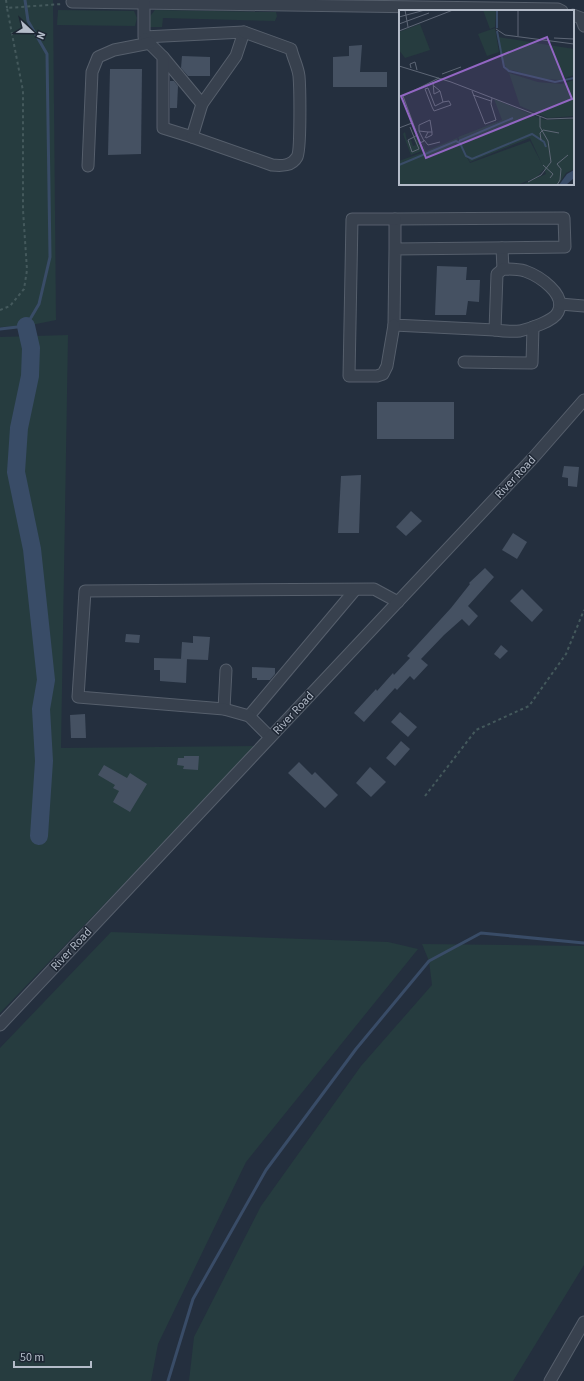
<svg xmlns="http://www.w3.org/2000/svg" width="584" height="1381" font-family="'Source Sans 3',sans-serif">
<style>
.green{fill:#263c3f}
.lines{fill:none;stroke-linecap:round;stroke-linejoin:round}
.stream{stroke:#394c67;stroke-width:3}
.river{stroke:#394c67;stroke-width:18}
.building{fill:#455162}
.minor-casing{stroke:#565f6c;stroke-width:13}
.path{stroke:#44595c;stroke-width:2;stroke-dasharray:3 3;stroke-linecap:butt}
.minor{stroke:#38414e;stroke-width:11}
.labels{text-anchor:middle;stroke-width:3;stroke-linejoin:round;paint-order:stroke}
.street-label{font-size:12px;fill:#b4bcc9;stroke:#1d2633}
.inset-river{fill:none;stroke:#394c67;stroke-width:2}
.inset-road{fill:none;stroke:#5e6776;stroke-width:1}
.view{fill:#9266c3;fill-opacity:0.15;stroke:#9266c3;stroke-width:2}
.inset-edge{fill:none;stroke:#b4bcc9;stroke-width:2}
</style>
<rect width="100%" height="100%" fill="#242f3e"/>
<g class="green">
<path d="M0,0H53L56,320L26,326L0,327Z"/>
<path d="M58,10L134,11L137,18L135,26L57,25Z"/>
<path d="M155,10L276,12L277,16L275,21L163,18L162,27H150L147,24V20Z"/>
<path d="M68,335L61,748L256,746L0,1013V337Z"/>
<path d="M111,932L388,942L418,949L246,1162L158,1344L151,1381H0V1048Z"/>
<path d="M422,944L584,946V1265L513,1381H189L194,1337L261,1206L361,1066L432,985L429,961Z"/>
</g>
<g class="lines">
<g class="stream">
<path d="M0,329L26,326L39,304L50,257L47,54L28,21L25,0"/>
<path d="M168,1381L193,1299L266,1170L356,1049L429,961L481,933L584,943"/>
</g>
<path class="river" d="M26,326L31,348L30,376L19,428L16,472L32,549L46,680L41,709L44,761L39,836"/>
</g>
<g class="building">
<path d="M362,45L360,72H387V87H333V57L349,56V46Z"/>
<path d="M182,56L210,57V76H188L181,68Z"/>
<path d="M110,69H142L141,154L108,155Z"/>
<path d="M170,81H174L178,86L177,108H170Z"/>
<path d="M437,266L467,267L466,280H480L479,302L468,301L466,315H435Z"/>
<rect x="377" y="402" width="77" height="37"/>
<path d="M564,466L579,467L577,487L568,486V478L562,477Z"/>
<path d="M361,475L359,533H338L341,476Z"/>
<path d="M411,511L422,521L406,536L396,527Z"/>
<path d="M513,533L527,542L517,559L502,550Z"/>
<path d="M485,568L494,577L468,606L478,616L469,626L462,619L444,635L421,659L428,665L414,680L410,676L397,690L395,688L364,722L354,713L376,689L377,691L393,673L394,675L410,658L407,656L451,608L470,584L469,583Z"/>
<path d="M522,589L543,610L532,622L510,601Z"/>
<path d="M126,634L140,635L139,643L125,642Z"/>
<path d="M193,636L210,637L208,660L181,659L182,642L193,643Z"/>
<path d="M501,645L508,651L500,659L494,654Z"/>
<path d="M154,658L187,659L186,683L160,681V670H154Z"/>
<path d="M252,667L275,668V674L270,680H257V678H252Z"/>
<path d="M400,712L417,727L408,737L391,722Z"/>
<path d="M85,714L86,738H71L70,715Z"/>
<path d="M401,741L410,749L395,766L386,758Z"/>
<path d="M184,756H199L198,770L183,769L184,766L177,765L178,758H184Z"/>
<path d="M299,762L312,775L315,772L338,795L325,808L288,773Z"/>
<path d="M104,765L127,778L130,773L147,784L130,812L113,802L119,791L113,788L115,785L98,775Z"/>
<path d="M370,767L386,782L371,797L356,783Z"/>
</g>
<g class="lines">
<g class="minor-casing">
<g id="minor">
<path d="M72,2L558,9L562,11"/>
<path d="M144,3V37L244,32L236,56L202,104L163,57"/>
<path d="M573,15L581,18L584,26"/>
<path d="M145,39L163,57V128L192,137L202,104"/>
<path d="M192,137L272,165C282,166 292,166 297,157C301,151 300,87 299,76C298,67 293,58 291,49L244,32"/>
<path d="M88,166L92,72L98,57L114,50L150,43"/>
<path d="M502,248L503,269"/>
<path d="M395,249V219L564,218L565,247L395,249L394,325L495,330"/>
<path d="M503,269C510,269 518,269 525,271C539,276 567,294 558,312C554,321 529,329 520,331C512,332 503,331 495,330L497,274Z"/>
<path d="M560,304L584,306"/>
<path d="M394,325L387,366L383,374L377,376H349L352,219H395"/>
<path d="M464,362L532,363L533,327"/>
<path d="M224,709L226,670"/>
<path d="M249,716L355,590"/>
<path d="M270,737L249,716L224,709L78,697L85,591L374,589L398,602"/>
<path d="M0,1025L534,457L584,400"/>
<path d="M550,1381L584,1322"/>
</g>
</g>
<g class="path">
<path d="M6,0L7,8"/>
<path d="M0,310L10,306L24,289L27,270L23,210V91L7,8L62,4"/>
<path d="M425,796L476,730L529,706L566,654L584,610"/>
</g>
<use href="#minor" class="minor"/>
</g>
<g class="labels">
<g class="street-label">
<text transform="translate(515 477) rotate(-47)" y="4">River Road</text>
<text transform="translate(293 713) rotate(-47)" y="4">River Road</text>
<text transform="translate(71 949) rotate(-47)" y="4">River Road</text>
</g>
</g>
<g transform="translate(399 10)">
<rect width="175" height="175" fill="#242f3e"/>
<path d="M84,0H97L96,17L91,19ZM21,14L31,40L6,48L0,40V22ZM96,18L100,42L88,46L79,24ZM99,27L175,39V65L160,70L143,69L113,60L109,63L101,43ZM110,63L139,72L163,74L175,70V106L149,108L121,96ZM95,89L146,110L175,109V159L167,163L159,175H122L147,164L145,159L138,167L118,175H0V151L25,142L24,133L27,141L58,128L71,153L131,131L143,154L131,128L71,152L59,127L103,110ZM6,122L8,131L12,130L14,136L17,135L14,128L18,127L23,141L12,145L4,124Z" fill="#263c3f"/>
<path d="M175,160V168L167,175H160L168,164Z" fill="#394c67"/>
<path class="inset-river" d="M98,18V0M98,21L105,57L110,61L156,72L175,68M60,131L114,108M0,155L57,131L61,133L67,146L73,149L133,124L145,132L147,137"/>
<path class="inset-road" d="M6,0L9,17M0,7L26,0M0,14L30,3M97,19L106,25L175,34M0,21L54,0M119,26V0M155,28L175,29M0,56L52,72L148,109L175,108M12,58L11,54L16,52L18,60M43,64L62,57M34,72L35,84L41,81L35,76M29,78L36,96L44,92L41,81M29,78L26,79L33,97M73,81L86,114L97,110L92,94L93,88M74,85L92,91M33,97L35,101L52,95L50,91L44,92M11,117L15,127L20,139L13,142L9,130L15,127L18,125M0,118L13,113M20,121V115L31,110L33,122M27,128L33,125V122H29M25,130L29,135L41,132M142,130L141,123L144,120L160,123M21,133L25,131L20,121L29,122L26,128M24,140L4,86L40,68M144,155L154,164L151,168M129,172L142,165L152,152L149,131L141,117V106M158,175L161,170L162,159L158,154L169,145"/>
<path class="view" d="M148,27L173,89L27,148L2,86Z"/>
<rect width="175" height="175" class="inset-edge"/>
</g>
<g transform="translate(32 32) rotate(112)" stroke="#1d2633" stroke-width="3" paint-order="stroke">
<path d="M0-3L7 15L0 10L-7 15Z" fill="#b4bcc9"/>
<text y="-6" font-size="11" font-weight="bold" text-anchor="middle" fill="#b4bcc9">N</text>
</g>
<path d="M14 1361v6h77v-6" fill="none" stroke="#b4bcc9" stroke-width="2"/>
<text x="20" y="1361" font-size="12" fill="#b4bcc9" stroke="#1d2633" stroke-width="3" paint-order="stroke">50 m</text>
</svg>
